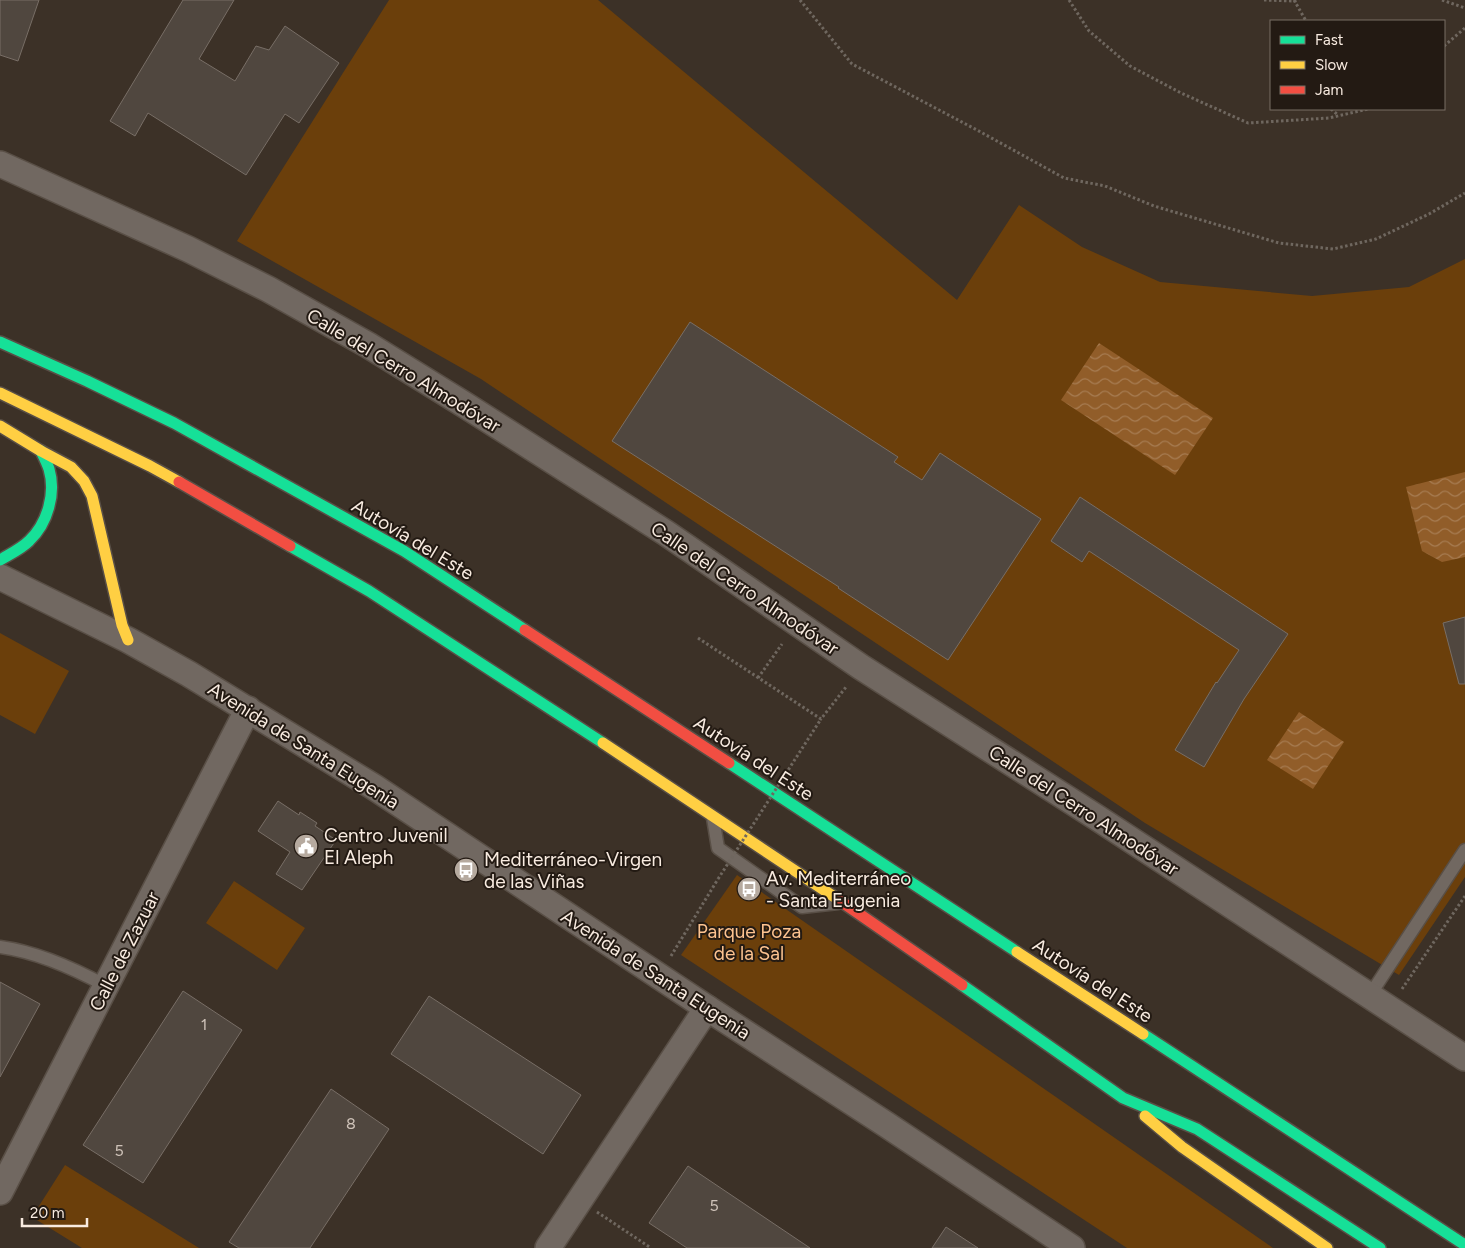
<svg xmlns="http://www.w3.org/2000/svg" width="1465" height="1248" font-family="Figtree,sans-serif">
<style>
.green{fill:#6b3f0b}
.water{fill:url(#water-waves)}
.building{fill:#50473f;stroke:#786e66}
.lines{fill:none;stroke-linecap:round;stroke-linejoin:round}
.lane-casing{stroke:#594f46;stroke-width:15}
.street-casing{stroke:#594f46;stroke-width:28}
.fast-casing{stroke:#594f46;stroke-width:14}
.slow-casing{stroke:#594f46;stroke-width:14}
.jam-casing{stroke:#594f46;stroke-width:14}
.path{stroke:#6f675f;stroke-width:3;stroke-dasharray:2.5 2.5;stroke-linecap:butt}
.lane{stroke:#716861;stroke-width:12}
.street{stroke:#716861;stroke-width:25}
.fast{stroke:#16e098;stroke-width:11}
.slow{stroke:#ffcf43;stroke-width:11}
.jam{stroke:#f24e42;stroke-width:11}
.path-bridge{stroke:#6f675f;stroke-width:3;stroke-dasharray:2.5 2.5;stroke-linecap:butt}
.labels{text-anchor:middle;stroke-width:4;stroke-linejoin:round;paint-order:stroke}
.number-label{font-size:16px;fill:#cec2b8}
.street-label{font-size:19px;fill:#f8ebe0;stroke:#231a13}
.poi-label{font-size:19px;fill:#f8ebe0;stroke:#231a13;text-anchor:start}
.park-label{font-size:19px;fill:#fdc390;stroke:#231a13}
</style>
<defs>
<pattern id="water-waves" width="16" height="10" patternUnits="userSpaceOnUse" patternTransform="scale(1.25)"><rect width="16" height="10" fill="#915d29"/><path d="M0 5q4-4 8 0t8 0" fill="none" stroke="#a77c52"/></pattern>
</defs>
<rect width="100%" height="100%" fill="#3c3127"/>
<g class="green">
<path d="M389,0H598L957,300L1019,205L1082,247L1160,282L1312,296L1409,287L1465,259V877L1399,975L1145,823L481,379L237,241Z"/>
<path d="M0,633L69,671L35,734L0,715Z"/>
<path d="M737,875L1273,1248H1127L681,955Z"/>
<path d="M234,881L305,928L277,970L206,923Z"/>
<path d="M65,1165L199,1248H82L32,1217Z"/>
</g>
<g class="water">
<path d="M1099,343L1213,418L1175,475L1061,400Z"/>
<path d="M1465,472V557L1442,562L1422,551L1406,487Z"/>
<path d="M1299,712L1344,742L1313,789L1267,760Z"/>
</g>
<g class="building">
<path d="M0,0H39L18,61L0,55Z"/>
<path d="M183,0H234L199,59L235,81L256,46L269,50L285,26L339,63L299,123L285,114L246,175L148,113L135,136L110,121Z"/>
<path d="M690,322L898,457L894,462L922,480L940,453L1041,519L948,660L838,588L839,587L612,441Z"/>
<path d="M1080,497L1288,634L1244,699L1204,767L1175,750L1216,682L1217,683L1239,650L1089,551L1082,562L1051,541Z"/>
<path d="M1465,617V684H1459L1443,623Z"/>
<path d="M278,801L299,815L300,812L317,823L315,826L336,840L302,890L276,874L290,852L258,831Z"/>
<path d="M0,982L40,1004L0,1077Z"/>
<path d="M183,991L242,1030L143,1183L83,1145Z"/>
<path d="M429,996L581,1095L543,1154L391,1054Z"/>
<path d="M331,1089L389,1129L310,1248H239L229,1242Z"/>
<path d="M688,1166L810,1248H687L649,1223Z"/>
<path d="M946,1227L978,1248H932Z"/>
</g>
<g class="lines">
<g class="lane-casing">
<g id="lane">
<path d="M713,818L718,848L802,907L838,903"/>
<path d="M0,947C37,952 73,968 106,986"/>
<path d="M1370,995L1465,850"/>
</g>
</g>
<g class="street-casing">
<g id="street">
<path d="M0,164L188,249L268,289L368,345L465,405L666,533L861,667L1096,817L1465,1058"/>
<path d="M0,577L128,640L189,674L374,787L707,1008L887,1125L1072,1248"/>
<path d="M0,1192L248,709"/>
<path d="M548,1248L707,1008"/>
</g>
</g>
<g class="fast-casing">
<g id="fast">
<path d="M0,342L87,381L174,423L404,551L525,630"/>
<path d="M290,546L369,591L603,743"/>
<path d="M0,560C10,554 21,549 29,541C48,523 56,493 49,469C47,463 44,457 41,451"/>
<path d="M729,763L1017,952"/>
<path d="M962,985L1123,1098L1197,1129L1380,1248"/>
<path d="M1143,1034L1465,1245"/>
</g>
</g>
<g class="slow-casing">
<g id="slow">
<path d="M0,393L150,466L179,482"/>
<path d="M0,426L41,451L71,467L84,481L92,496L122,625L128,640"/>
<path d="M603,743L839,900"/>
<path d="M1017,952L1143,1034"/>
<path d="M1145,1116L1182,1147L1327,1248"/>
</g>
</g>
<g class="jam-casing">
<g id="jam">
<path d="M179,482L290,546"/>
<path d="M525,630L729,763"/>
<path d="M839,900L962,985"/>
</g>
</g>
<g class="path">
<path d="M800,0L852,64L977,130L1064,178L1105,186L1154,206L1279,243L1333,249L1376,239L1429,214L1465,193"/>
<path d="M1069,0L1089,31L1130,66L1181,93L1248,123L1329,118L1368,109"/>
<path d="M1264,0L1295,1L1299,0"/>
<path d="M1294,0L1306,21"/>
<path d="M1442,0L1465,8"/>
<path d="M1444,46L1465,28"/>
<path d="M1331,109L1338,115"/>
<path d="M698,638L821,719L846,687"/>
<path d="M758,678L782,644"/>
<path d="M671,956L718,879"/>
<path d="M1402,989L1465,896"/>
<path d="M597,1212L651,1248"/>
</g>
<use href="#lane" class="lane"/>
<use href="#street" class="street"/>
<use href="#fast" class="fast"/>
<use href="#slow" class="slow"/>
<use href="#jam" class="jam"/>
<path class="path-bridge" d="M718,879L821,719"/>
</g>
<defs>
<g id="civic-disc" transform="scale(1.25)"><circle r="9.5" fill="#b6aa9f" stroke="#231a13"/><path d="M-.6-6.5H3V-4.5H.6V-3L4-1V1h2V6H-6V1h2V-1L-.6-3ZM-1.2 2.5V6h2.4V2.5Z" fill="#fff"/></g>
<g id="bus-disc" transform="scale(1.25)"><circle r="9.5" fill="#b6aa9f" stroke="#231a13"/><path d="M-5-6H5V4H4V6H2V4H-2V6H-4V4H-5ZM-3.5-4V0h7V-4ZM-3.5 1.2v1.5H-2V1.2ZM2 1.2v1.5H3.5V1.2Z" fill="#fff"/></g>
</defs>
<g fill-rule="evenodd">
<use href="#civic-disc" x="306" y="846"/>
<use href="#bus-disc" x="466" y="870"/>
<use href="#bus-disc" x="749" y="889"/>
</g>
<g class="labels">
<g class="number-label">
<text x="204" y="1030">1</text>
<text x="351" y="1129">8</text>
<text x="119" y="1156">5</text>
<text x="714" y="1211">5</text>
</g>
<g class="street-label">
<text transform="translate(404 370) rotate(31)" y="7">Calle del Cerro Almodóvar</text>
<text transform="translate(413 539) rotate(31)" y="7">Autovía del Este</text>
<text transform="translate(745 588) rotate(34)" y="7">Calle del Cerro Almodóvar</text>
<text transform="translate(304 745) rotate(32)" y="7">Avenida de Santa Eugenia</text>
<text transform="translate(754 758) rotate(33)" y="7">Autovía del Este</text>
<text transform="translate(1084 810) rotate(33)" y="7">Calle del Cerro Almodóvar</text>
<text transform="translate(124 951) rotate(-63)" y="7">Calle de Zazuar</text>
<text transform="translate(656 974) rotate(33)" y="7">Avenida de Santa Eugenia</text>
<text transform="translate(1093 980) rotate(33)" y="7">Autovía del Este</text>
</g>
<g class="poi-label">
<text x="324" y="842">Centro Juvenil<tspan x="324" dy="22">El Aleph</tspan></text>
<text x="484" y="866">Mediterráneo-Virgen<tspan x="484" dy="22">de las Viñas</tspan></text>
<text x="766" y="885">Av. Mediterráneo<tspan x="766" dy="22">- Santa Eugenia</tspan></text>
</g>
<g class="park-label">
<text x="749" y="938">Parque Poza<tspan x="749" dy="22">de la Sal</tspan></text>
</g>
</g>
<rect x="1270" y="20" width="175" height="90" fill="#231a13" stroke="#786e65"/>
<rect x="1280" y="36" width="25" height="8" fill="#16e098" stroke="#786e65"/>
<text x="1315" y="45" font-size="15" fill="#f8ebe0">Fast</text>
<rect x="1280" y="61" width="25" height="8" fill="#ffcf43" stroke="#786e65"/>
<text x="1315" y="70" font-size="15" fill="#f8ebe0">Slow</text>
<rect x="1280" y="86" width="25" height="8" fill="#f24e42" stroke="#786e65"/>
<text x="1315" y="95" font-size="15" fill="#f8ebe0">Jam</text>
<path d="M22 1218v8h65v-8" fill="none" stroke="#f8ebe0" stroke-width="2.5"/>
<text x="30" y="1218" font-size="15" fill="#f8ebe0" stroke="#231a13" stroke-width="4" paint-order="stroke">20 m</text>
</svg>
